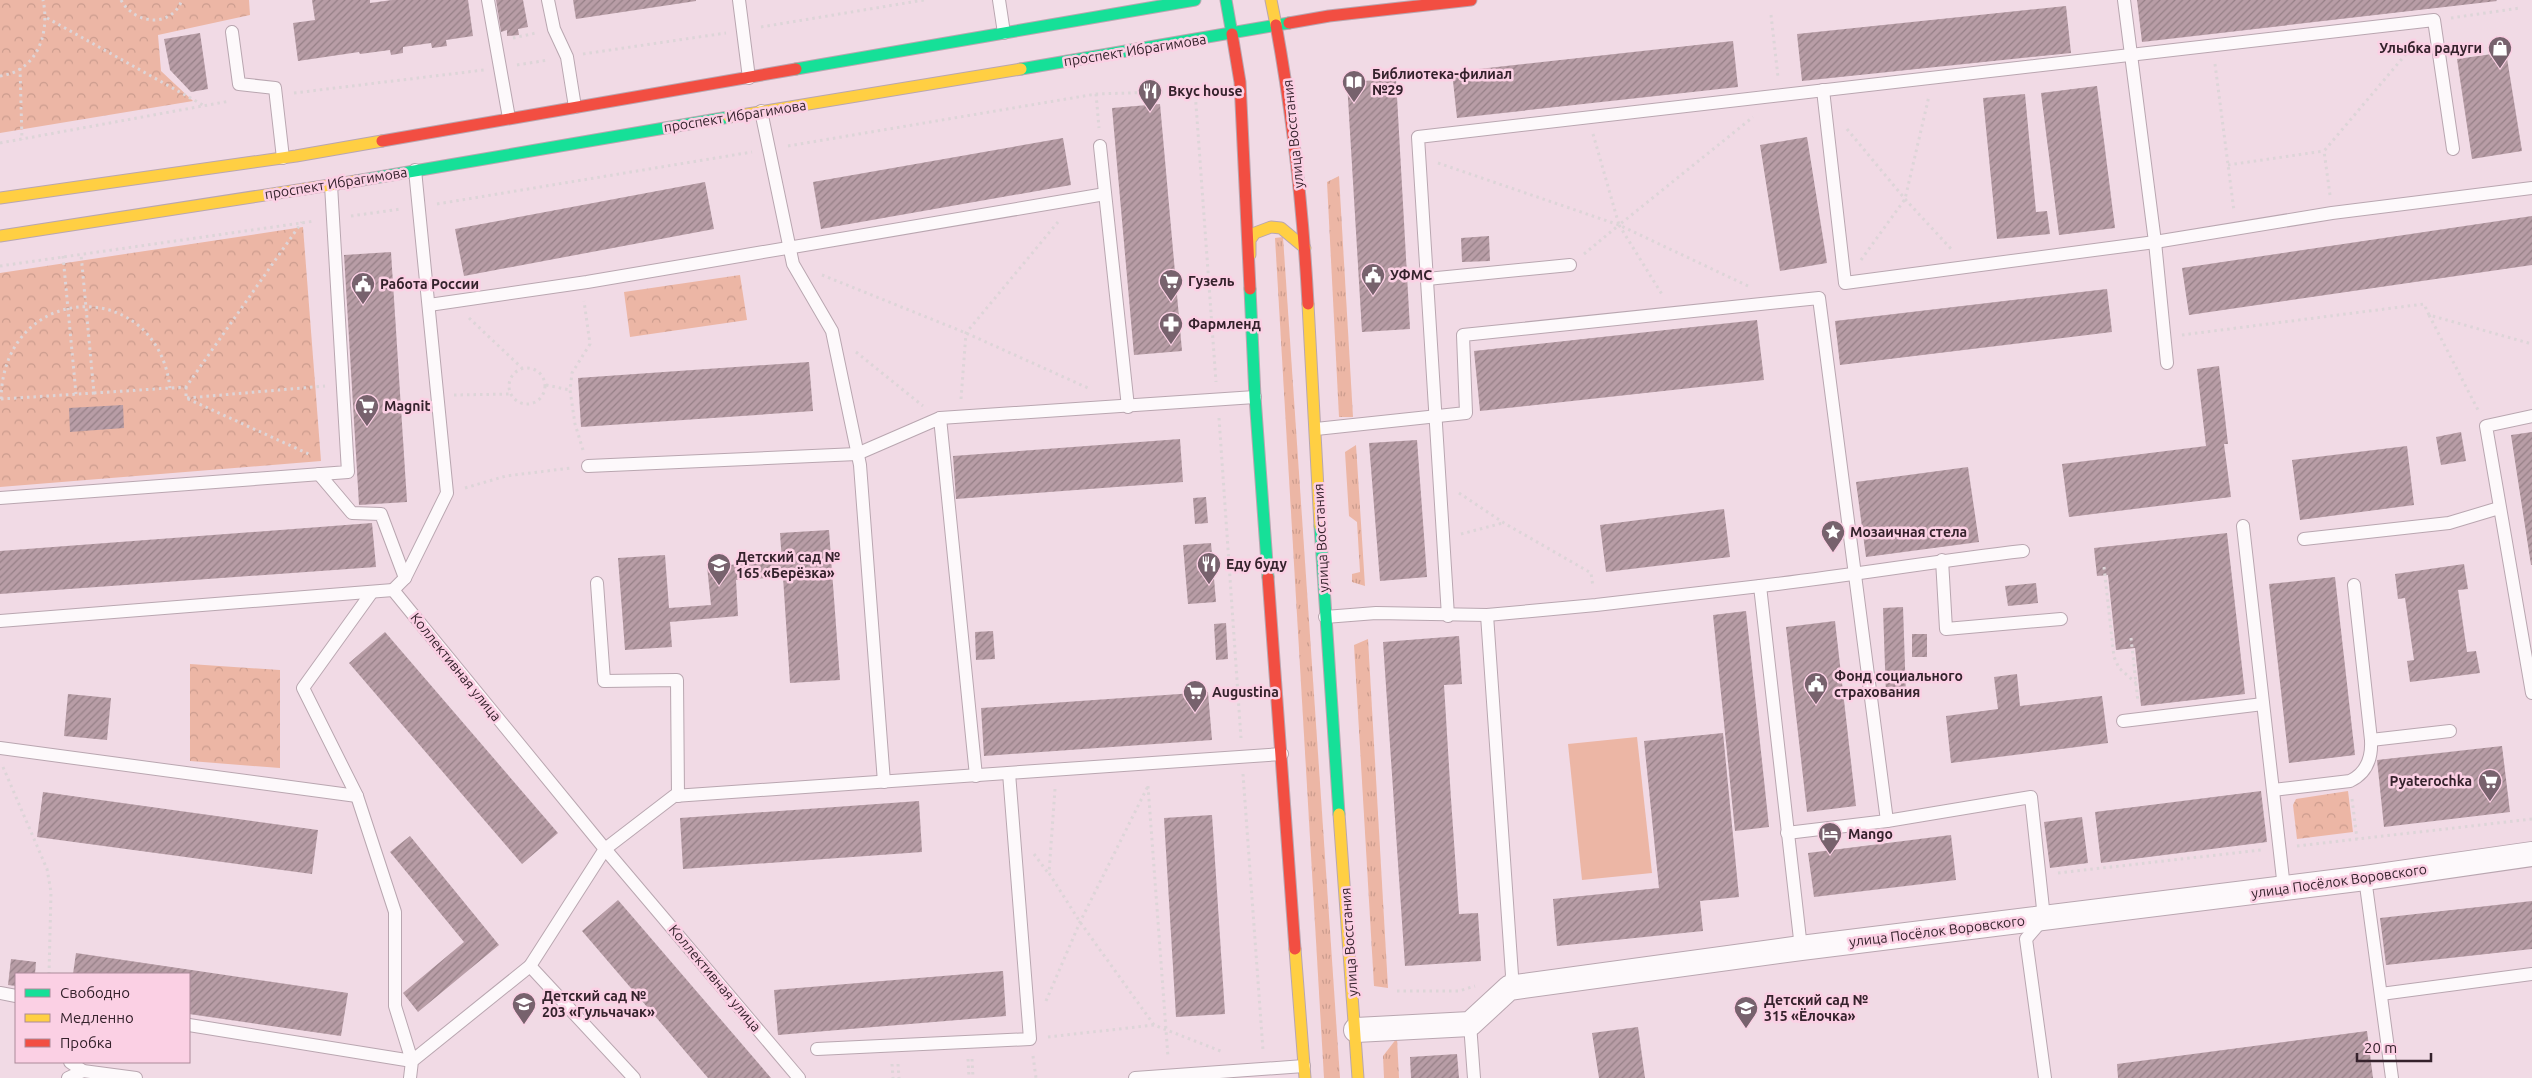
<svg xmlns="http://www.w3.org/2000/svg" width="2532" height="1078" font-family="Ubuntu,sans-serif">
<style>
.grass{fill:url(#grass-tufts)}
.park{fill:url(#park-crowns)}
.garden{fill:#ecb6a5}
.building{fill:url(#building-hatch)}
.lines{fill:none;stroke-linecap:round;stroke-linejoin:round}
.lane-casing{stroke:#b9a6b0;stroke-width:14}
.street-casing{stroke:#b9a6b0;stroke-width:26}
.fast-casing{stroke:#b9a6b0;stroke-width:13}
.slow-casing{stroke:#b9a6b0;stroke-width:13}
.jam-casing{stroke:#b9a6b0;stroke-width:13}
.path{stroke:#ddd5d8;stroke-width:3;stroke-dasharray:2.5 4;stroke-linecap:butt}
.lane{stroke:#fdf9fb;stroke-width:12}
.street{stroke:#fdf9fb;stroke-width:24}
.fast{stroke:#16e098;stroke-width:11}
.slow{stroke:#ffcf43;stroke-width:11}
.jam{stroke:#f24e42;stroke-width:11}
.labels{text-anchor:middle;stroke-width:5;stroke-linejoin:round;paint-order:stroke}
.poi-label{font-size:14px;font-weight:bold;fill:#35222c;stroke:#fbd0e4;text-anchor:start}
.street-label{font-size:14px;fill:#35222c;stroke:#fbd0e4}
</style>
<defs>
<pattern id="grass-tufts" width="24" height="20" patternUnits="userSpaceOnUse" patternTransform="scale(1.25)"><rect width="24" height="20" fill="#ecb6a5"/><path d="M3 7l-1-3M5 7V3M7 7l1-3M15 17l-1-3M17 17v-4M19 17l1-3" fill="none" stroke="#cb9c8e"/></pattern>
<pattern id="park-crowns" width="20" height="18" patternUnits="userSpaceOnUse" patternTransform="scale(1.25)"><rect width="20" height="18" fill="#ecb6a5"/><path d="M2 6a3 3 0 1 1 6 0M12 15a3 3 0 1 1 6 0" fill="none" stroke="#cb9c8e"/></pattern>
<pattern id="building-hatch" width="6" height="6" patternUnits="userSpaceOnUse" patternTransform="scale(1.25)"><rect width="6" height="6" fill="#b89da6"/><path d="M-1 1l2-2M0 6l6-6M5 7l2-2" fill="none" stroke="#968087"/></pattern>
</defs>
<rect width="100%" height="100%" fill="#f1dae5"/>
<g class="grass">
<path d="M1339,176L1353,417H1339L1327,182Z"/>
<path d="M1283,237L1340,1078H1324L1275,238Z"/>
<path d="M1356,445L1365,586L1352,582V574L1360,572L1357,522L1349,516L1345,452Z"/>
<path d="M1368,639L1388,988L1374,986L1354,645Z"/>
<path d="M1397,1038L1399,1078H1384L1383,1056Z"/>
</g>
<g class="park">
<path d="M0,0H249L250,15L158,35L161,71L193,101L0,133Z"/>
<path d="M303,227L321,461L0,487V273Z"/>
<path d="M740,275L747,320L630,337L624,292Z"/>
<path d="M190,664L280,670V768L190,761Z"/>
<path d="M2348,791L2353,832L2297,839L2293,805L2296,799Z"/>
</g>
<path class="garden" d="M1637,737L1652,873L1582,880L1568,744Z"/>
<g class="building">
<path d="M312,0H370V3L392,0H468L473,36L446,40L447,46L432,48L431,43L403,47V53L391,55L390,50L360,54L359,52L298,61L293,23L315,20Z"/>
<path d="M496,0H523L528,27L518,29L519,35L507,36V30L501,32Z"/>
<path d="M573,0H696V1L576,19Z"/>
<path d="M2137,0H2496L2497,1L2142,42Z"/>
<path d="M2066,6L2071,53L1802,81L1797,34Z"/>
<path d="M200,33L208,89L191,92L170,70L164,39Z"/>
<path d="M1733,41L1738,87L1457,118L1452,72Z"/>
<path d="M2506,52L2522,151L2472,159L2457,59Z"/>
<path d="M1396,79L1410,329L1362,332L1347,82Z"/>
<path d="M2097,86L2115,228L2059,235L2041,93Z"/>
<path d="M2025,94L2036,212L2047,211L2050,234L1997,239L1983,98Z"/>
<path d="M1160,104L1182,351L1134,355L1112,108Z"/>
<path d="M1807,137L1827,263L1780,271L1760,145Z"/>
<path d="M1063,138L1071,185L821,229L813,182Z"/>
<path d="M705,182L714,229L464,276L455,229Z"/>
<path d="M2532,216V265L2189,315L2182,268Z"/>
<path d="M1489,236L1490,261L1462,262L1461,238Z"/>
<path d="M391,252L407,502L359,505L344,255Z"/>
<path d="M2107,289L2112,332L1840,365L1835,321Z"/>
<path d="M1757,320L1764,380L1480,411L1474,351Z"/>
<path d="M809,362L813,411L581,427L578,378Z"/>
<path d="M2219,366L2228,444H2224L2231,497L2069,517L2062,464L2206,446L2197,369Z"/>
<path d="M123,405L124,428L70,432L69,408Z"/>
<path d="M2461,432L2466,461L2441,465L2436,437Z"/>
<path d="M2532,432V565H2531L2511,435Z"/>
<path d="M1180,439L1183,482L956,499L953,456Z"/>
<path d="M1417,440L1427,577L1380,581L1369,443Z"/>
<path d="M2407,446L2414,505L2300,520L2292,460Z"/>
<path d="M1968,467L1979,542L1866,557L1856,482Z"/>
<path d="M1206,497L1208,523L1195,524L1193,498Z"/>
<path d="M1724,509L1730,557L1606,572L1600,525Z"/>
<path d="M372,523L376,567L0,594V551Z"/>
<path d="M829,530L840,680L790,683L783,577L736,580L738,616L670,622L672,647L625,650L618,558L665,555L669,608L711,605L707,566L782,562L780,533Z"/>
<path d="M2227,533L2245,694L2141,706L2135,648L2116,650L2108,575L2097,576L2094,548Z"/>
<path d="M1211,543L1216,602L1188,604L1183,545Z"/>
<path d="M2464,564L2468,589L2458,590L2467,652L2476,651L2480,673L2410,682L2407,661L2414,660L2405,598L2398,599L2395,574Z"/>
<path d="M2335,577L2355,755L2289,763L2269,584Z"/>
<path d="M2036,583L2038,603L2008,606L2005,586Z"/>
<path d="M1903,607L1906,696L1886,697L1883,608Z"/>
<path d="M1746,611L1769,827L1735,831L1713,615Z"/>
<path d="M1835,621L1856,806L1807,812L1786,627Z"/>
<path d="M1226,623L1228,659L1216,660L1214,624Z"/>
<path d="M993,631L995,659L976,660L975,632Z"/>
<path d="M385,632L558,833L522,864L349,663Z"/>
<rect x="1912" y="634" width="15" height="23"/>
<path d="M1459,636L1462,684L1444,685L1451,799L1459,914L1478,913L1481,961L1405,966L1383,642Z"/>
<path d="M2017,674L2020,706L2102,696L2108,743L1951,763L1946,716L1998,709L1994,677Z"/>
<path d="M1208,692L1212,740L984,756L981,708Z"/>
<path d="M68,694L111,698L107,740L64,736Z"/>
<path d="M1723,733L1739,897L1700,901L1703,931L1557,946L1553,899L1659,888L1644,741Z"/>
<path d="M2502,746L2510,812L2384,827L2377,760Z"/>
<path d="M2261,791L2267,842L2101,863L2095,812Z"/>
<path d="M43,792L318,830L312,874L37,837Z"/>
<path d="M919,801L922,852L683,869L680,818Z"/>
<path d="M1212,815L1225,1014L1176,1017L1164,818Z"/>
<path d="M2082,817L2088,863L2050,868L2044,822Z"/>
<path d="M1951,835L1956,880L1814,897L1808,853Z"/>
<path d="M410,836L499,945L418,1012L403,993L464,942L390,852Z"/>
<path d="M618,900L637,922L771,1078H708L582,931Z"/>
<path d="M2532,901V949L2386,965L2380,918Z"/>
<path d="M76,953L348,993L341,1036L189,1014V974H73Z"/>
<path d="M11,959L36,962L35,974H16V986L8,985Z"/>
<path d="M1003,971L1006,1016L778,1035L774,990Z"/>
<path d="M1638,1027L1645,1078H1599L1592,1033Z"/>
<path d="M2367,1031L2373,1078H2118L2117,1064Z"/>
<path d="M1457,1054L1459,1078H1411L1410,1057Z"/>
</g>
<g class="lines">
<g class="lane-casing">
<g id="lane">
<path d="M488,0L509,118"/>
<path d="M548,0L554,29L567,57L575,107"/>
<path d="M739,0L749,78"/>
<path d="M999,0L1004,33"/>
<path d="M2124,0L2155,242L2167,363"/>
<path d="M232,32L239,84L275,88L283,158"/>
<path d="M1823,90L1845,283L2155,242L2332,213L2532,188"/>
<path d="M761,111L793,264L832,331L860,465L884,782"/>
<path d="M1100,146L1128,407"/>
<path d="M415,170L447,493L405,578L393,590L605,849L799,1078"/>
<path d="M1427,279L1570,265"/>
<path d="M429,305L587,282L1105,194"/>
<path d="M2532,416L2486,426L2532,693"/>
<path d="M940,418L1255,397"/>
<path d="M1316,429L1466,413L1463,335L1819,298L1887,821L1787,833"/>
<path d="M588,466L857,454L940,418L976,776"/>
<path d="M319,474L352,513L381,514L405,578"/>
<path d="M0,498L348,472L331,185"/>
<path d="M2243,526L2284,888"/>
<path d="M2304,539L2449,523L2499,508"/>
<path d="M1942,560L1946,629L2061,619"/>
<path d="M597,583L604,681L677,680L678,796"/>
<path d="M1760,586C1848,576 1935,561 2023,551"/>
<path d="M1487,615L1512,975L1509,988"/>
<path d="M1448,616L1418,137L2434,20L2453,149"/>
<path d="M1325,617L1376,613L1487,615L1596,605L1760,586L1801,948"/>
<path d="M0,621L393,590"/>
<path d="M2123,721L2263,704"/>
<path d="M2371,740L2450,731"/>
<path d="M0,748L357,796"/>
<path d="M2273,790L2350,781C2367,773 2372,758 2371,740L2354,585"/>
<path d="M1887,821L2031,797L2044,918L2026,939L2045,1078"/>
<path d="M2365,878L2392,1078"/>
<path d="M530,966L634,1078"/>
<path d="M0,993L16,996"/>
<path d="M2381,994L2532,974"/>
<path d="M1470,1024L1474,1078"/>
<path d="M189,1025L412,1061L395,1006V912L357,796L303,688L372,592"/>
<path d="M817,1049L1030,1039L1009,773"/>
<path d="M70,1062L83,1071L136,1078"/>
<path d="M68,1078L83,1071"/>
<path d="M410,1078L412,1061L530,966L605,849L674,796L1282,754"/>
<path d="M1135,1078L1304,1066"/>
</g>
</g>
<g class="street-casing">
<path id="street" d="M1356,1030L1470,1024L1509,988L1801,948L2365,878L2532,854"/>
</g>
<g class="fast-casing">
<g id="fast">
<path d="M1226,0L1232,34"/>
<path d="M796,69L1195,0"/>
<path d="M1021,69L1289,23"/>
<path d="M356,181L729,117"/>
<path d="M1250,289L1255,397L1268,577"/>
<path d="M1320,526L1339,814"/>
</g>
</g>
<g class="slow-casing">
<g id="slow">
<path d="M1271,0L1276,25"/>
<path d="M729,117L1021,69"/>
<path d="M0,198L296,156L382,141"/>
<path d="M0,236L356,181"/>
<path d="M1250,255V240L1255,233L1271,227L1281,228L1305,248"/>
<path d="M1308,304L1320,526"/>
<path d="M1339,814L1358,1078"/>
<path d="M1295,949L1305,1078"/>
</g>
</g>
<g class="jam-casing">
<g id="jam">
<path d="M1289,23L1329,16L1471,0"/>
<path d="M1276,25C1293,118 1303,210 1308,304"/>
<path d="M1232,34L1240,82L1250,289"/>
<path d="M382,141L796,69"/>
<path d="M1268,577L1295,949"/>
</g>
</g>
<g class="path">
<path d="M121,0C134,24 171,29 182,0"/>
<path d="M1771,15L1778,77"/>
<path d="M47,18L203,105"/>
<path d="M2451,18L2520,8"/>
<path d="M761,27L924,0"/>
<path d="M513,38L536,33"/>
<path d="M583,54L726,33"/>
<path d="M2215,64L2234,211"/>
<path d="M517,65L548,60"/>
<path d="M20,68L22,140"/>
<path d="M0,76C38,71 50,32 43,0"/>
<path d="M294,93L484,70"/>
<path d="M1096,94L1099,128"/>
<path d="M1847,129L1905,199L1953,251"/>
<path d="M1593,134L1619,225L1753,117"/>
<path d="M0,143L230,101"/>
<path d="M788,146L1096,94L1195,91L1216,382"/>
<path d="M1438,163L1619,225L1748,286"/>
<path d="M2228,165L2324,151"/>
<path d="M2330,195L2324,151L2417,41"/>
<path d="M437,204L752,152"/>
<path d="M351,216L401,209"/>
<path d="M1584,254L1619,225L1663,296"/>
<path d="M63,256L76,394"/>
<path d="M1861,260L1905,199L1929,96"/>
<path d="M0,266L315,221"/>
<path d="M822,275L966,333L1088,388"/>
<path d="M2429,315L2478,410"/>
<path d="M469,318L522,368"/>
<path d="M2182,335L2424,304L2429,315L2532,344"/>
<path d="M856,352L923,406"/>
<circle cx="527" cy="386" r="18"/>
<path d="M546,385L570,390"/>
<path d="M186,387V398L311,455"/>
<path d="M94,393L186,387L302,222"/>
<path d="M454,395L511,394"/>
<path d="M187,398L325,386"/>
<path d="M1,399C3,281 157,275 170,388"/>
<path d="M1,399L94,393L81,254"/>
<path d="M961,399L966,333L1058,222"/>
<path d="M1219,418L1241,738"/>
<path d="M583,450L575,424L570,390L572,373L590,344L584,301"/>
<path d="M465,488L506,476L571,468"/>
<path d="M1459,493L1504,523L1591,573L1593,587"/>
<path d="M1461,534L1503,523"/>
<path d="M2104,567L2114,657L2119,668L2136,683"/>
<path d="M2131,638L2138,702"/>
<path d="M3,767L47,869L51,892L49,974"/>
<path d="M1243,774L1263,1050"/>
<path d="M1148,786L1168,1057"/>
<path d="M1055,789L1049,873L1080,922L1154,1025"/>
<path d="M2352,799L2357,839"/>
<path d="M2297,846L2532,819"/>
<path d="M1034,854L1048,873"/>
<path d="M2058,873L2261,850"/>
<path d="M1397,991H1459L1475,986"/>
<path d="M1046,1001L1080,922L1148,786"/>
<path d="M1048,1037L1154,1025L1223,1052"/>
<path d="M1033,1056L1036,1078"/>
<path d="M968,1059L969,1078"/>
<path d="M972,1059L973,1078"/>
<path d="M892,1064L893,1078"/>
<path d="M898,1064L899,1078"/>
</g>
<use href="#lane" class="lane"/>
<use href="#street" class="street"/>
<use href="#fast" class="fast"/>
<use href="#slow" class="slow"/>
<use href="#jam" class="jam"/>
</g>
<defs>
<g id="shop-pin" transform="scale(1.25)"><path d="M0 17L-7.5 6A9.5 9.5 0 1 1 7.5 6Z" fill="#77626d" stroke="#fbd0e4"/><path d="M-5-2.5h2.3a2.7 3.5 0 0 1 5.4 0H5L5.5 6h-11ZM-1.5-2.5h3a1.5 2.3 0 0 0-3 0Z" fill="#fff"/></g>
<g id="library-pin" transform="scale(1.25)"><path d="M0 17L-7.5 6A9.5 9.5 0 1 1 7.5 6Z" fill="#77626d" stroke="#fbd0e4"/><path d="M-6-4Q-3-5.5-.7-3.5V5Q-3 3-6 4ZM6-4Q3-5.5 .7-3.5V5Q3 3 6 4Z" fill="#fff"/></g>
<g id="restaurant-pin" transform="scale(1.25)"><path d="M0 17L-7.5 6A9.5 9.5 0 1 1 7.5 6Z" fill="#77626d" stroke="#fbd0e4"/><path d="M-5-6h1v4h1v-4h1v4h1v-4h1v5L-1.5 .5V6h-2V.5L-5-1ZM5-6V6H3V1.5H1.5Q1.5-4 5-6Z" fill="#fff"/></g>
<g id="civic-pin" transform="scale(1.25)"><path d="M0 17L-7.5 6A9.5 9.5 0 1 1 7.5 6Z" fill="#77626d" stroke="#fbd0e4"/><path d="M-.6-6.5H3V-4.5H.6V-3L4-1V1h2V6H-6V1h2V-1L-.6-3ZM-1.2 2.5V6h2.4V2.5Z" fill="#fff"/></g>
<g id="supermarket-pin" transform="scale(1.25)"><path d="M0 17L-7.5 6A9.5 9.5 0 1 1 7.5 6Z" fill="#77626d" stroke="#fbd0e4"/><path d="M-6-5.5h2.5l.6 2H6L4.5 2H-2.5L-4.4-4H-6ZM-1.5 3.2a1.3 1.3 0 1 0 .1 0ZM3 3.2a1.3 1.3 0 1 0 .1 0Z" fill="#fff"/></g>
<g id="pharmacy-pin" transform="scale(1.25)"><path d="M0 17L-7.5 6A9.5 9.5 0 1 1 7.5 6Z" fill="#77626d" stroke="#fbd0e4"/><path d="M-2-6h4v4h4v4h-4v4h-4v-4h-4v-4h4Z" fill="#fff"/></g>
<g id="sight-pin" transform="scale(1.25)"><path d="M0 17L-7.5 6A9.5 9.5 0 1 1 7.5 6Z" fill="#77626d" stroke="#fbd0e4"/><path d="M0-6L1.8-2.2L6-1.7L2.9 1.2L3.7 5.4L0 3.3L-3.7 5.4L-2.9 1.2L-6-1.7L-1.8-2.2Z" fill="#fff"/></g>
<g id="school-pin" transform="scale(1.25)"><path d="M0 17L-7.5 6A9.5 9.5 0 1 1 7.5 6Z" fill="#77626d" stroke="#fbd0e4"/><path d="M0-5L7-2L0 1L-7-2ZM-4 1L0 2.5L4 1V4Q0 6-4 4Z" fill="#fff"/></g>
<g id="hotel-pin" transform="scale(1.25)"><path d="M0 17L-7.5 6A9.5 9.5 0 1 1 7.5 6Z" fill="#77626d" stroke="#fbd0e4"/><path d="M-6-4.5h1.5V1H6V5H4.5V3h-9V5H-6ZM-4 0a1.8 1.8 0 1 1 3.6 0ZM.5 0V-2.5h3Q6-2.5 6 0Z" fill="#fff"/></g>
</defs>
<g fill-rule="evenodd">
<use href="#shop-pin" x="2500" y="48"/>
<use href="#library-pin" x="1354" y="82"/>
<use href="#restaurant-pin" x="1150" y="91"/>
<use href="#civic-pin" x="1373" y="275"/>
<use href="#supermarket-pin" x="1171" y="281"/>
<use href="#civic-pin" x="363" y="284"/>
<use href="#pharmacy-pin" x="1171" y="324"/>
<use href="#supermarket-pin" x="367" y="406"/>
<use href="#sight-pin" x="1833" y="532"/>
<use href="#restaurant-pin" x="1209" y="564"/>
<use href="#school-pin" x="719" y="565"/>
<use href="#civic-pin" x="1816" y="684"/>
<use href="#supermarket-pin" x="1195" y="692"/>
<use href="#supermarket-pin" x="2490" y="781"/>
<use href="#hotel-pin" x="1830" y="834"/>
<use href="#school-pin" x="524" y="1004"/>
<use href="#school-pin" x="1746" y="1008"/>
</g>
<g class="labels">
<g class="poi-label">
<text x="2482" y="53" text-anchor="end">Улыбка радуги</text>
<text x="1372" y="79">Библиотека-филиал<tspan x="1372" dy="16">№29</tspan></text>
<text x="1168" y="96">Вкус house</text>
<text x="1390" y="280">УФМС</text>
<text x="1188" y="286">Гузель</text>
<text x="380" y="289">Работа России</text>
<text x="1188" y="329">Фармленд</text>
<text x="384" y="411">Magnit</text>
<text x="1850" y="537">Мозаичная стела</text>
<text x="736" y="562">Детский сад №<tspan x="736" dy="16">165 «Берёзка»</tspan></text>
<text x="1226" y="569">Еду буду</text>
<text x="1834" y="681">Фонд социального<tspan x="1834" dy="16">страхования</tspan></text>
<text x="1212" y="697">Augustina</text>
<text x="2472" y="786" text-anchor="end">Pyaterochka</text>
<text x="1848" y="839">Mango</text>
<text x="542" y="1001">Детский сад №<tspan x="542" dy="16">203 «Гульчачак»</tspan></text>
<text x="1764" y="1005">Детский сад №<tspan x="1764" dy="16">315 «Ёлочка»</tspan></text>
</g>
<g class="street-label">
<text transform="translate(1135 50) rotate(-9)" y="5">проспект Ибрагимова</text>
<text transform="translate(735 116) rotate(-9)" y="5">проспект Ибрагимова</text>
<text transform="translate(1293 134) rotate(-96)" y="5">улица Восстания</text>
<text transform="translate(336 183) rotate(-9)" y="5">проспект Ибрагимова</text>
<text transform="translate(1321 538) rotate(-93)" y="5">улица Восстания</text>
<text transform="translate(456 667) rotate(51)" y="5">Коллективная улица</text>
<text transform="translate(2339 881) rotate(-8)" y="5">улица Посёлок Воровского</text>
<text transform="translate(1937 931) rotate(-7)" y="5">улица Посёлок Воровского</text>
<text transform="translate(1349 942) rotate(-94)" y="5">улица Восстания</text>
<text transform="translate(715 978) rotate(50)" y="5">Коллективная улица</text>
</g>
</g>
<rect x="15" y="973" width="175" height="90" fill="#fbd0e4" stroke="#ac8a9a"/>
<rect x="25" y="989" width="25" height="8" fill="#16e098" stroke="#ac8a9a"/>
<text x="60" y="998" font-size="15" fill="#35222c">Свободно</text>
<rect x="25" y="1014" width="25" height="8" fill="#ffcf43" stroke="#ac8a9a"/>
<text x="60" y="1023" font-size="15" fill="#35222c">Медленно</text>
<rect x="25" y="1039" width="25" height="8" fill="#f24e42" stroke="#ac8a9a"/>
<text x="60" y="1048" font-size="15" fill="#35222c">Пробка</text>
<path d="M2357 1053v8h74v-8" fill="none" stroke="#35222c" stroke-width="2.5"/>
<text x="2364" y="1053" font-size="15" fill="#35222c" stroke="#fbd0e4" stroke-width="4" paint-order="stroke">20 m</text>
</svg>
